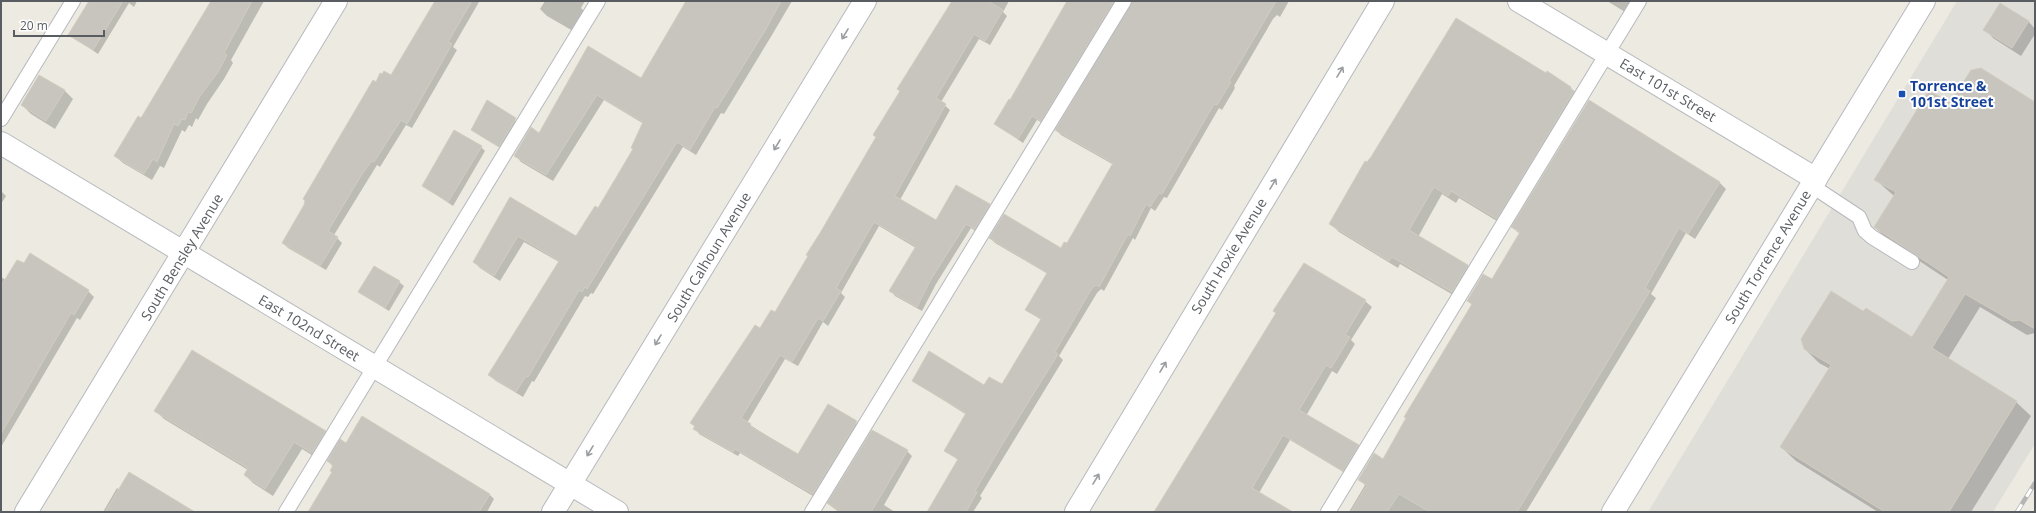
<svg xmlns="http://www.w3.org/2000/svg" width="2036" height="513" font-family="'Open Sans',sans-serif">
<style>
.industrial{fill:#e0ded9}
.shadow{fill:#0003}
.building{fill:#c8c5be;stroke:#d2cdbf}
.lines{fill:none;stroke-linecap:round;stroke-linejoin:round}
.lane-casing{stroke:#b6b9be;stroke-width:16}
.street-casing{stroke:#b6b9be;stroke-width:24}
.secondary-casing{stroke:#b7bac0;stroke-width:24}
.lane{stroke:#fff;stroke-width:14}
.street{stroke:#fff;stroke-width:22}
.secondary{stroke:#fff;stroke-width:22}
.rail-casing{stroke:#b4b5b5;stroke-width:4.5}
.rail{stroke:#fff;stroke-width:3;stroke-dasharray:9;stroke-linecap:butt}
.oneway{stroke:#9b9ea1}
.transit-dot{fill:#1a4fb4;stroke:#fff;stroke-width:1.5}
.labels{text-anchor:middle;stroke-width:4;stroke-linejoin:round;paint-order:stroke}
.transit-label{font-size:14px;font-weight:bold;fill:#164399;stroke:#fff;text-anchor:start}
.street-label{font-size:14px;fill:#595d62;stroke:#fff}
</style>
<rect width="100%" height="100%" fill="#edebe1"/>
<path class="industrial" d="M1957,1H2035V444L1993,512H1648Z"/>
<g class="shadow">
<path d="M90,1H137L134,7L129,3L98,54L70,35Z"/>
<path d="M213,1H264L231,60L233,63L224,79L207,104L198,120L196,118L192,127L189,125L185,132L182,130L164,168L160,166L152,180L123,163L115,156L142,119Z"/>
<path d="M436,1L479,2L453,47L457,50L412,128L406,125L380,167L377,165L334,235L342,243L326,270L288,248L283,243L376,83L391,76Z"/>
<path d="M545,1H585L581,8L585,12L573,31L547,16L540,9Z"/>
<path d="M687,1H792L772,35L724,114L721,113L696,155L683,147L593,294L591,293L588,297L585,296L534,382L532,381L523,397L496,381L489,375L559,262L524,242L500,281L480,268L474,262L511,198L577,237L598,209L634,150L644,124L604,100L553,181L521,162L515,155L539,134L588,47L642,79Z"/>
<path d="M954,1H1009L1003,12L1007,16L990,45L979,39L941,102L950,110L900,200L936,221L990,205L994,210L980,234L971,228L936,284L922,311L895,296L891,291L916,248L879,226L841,293L845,297L828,326L823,322L798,366L785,359L747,423L798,455L829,405L862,427L818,499L740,453L738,456L699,434L692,423L760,329L775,314L877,137L901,92L898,89Z"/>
<path d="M1069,1H1122L1046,125L1037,120L1023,143L995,124L1010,101Z"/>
<path d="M1132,1H1289L1280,17L1277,15L1273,19L1234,86L1235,88L1222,110L1219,108L1167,198L1164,197L1155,211L1151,208L1135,240L1133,238L1104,291L1101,289L1097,293L1059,356L1063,360L980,496L982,498L973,512H928L958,460L946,451L967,415L919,385L914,381L984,387L1002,386L1041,320L1026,309L1048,274L995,243L990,238L1061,249L1068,245L1114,165L1061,135L1056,130Z"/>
<path d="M1607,1H1632L1625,12Z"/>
<path d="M2001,4L2029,22L2035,29V34L2021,56L1993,38L1985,29Z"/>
<path d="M1548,73L1571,88L1579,96L1505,226L1459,198L1456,203L1442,194L1418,237L1468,266L1476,274L1460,299L1400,264L1398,268L1339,232L1331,224L1367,163Z"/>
<path d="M64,90L73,99L55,129L31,114L22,105Z"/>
<path d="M487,102L520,124L504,150L472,130Z"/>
<path d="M2035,103V333L2027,335L1980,307L1948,359L2016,402L2031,416L1971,512H1878L1796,461L1781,447L1830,369L1819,363L1804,348L1864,313L1913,338L1948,280L1889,241L1875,227L1894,196L1875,179L1951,105Z"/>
<path d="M481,147L485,151L453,206L424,186Z"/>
<path d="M1719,182L1726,189L1695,239L1686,233L1651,294L1656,298L1526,512H1349L1365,485L1359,479L1383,460L1472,305L1468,300L1492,281L1520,234L1512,227Z"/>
<path d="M1,191L6,196L1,204Z"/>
<path d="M1,277L6,280L88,291L94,297L80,320L77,318L1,447Z"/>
<path d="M399,282L404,286L389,311L359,292Z"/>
<path d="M1365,301L1372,307L1351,340L1355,344L1337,374L1332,371L1306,416L1358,446L1364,452L1350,476L1290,440L1259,493L1291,512H1155Z"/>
<path d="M156,411L325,431L333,439L320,460L302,449L273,496L253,483L245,475L248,470L164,419Z"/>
<path d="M347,444L490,495L494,499L487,512H310L333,473V467L328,461Z"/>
<path d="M907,451L912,456L884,505L895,512H839L828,504Z"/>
<path d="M117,488L119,490L177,512H103Z"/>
</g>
<g class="building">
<path d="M89,1H123L93,50L68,35Z"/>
<path d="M211,1H252L224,53L227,55L218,72L200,96L191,113L188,112L185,120L182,119L178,126L174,124L157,162L153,159L144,174L114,156L138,116L141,118Z"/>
<path d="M435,1H472L448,42L452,44L407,124L401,120L374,162L372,161L362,174L328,231L338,237L320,266L282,243L304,205L305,201L303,199L373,80L376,82L380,73L382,74L384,71L391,75Z"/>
<path d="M686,1H781L766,29L717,108L715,107L690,150L677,142L587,289L585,287L582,292L579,290L528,377L526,376L516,392L488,375L559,261L518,236L494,276L473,262L510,197L576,236L595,206L598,208L633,149L631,148L643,122L597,95L546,175L514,156L531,127L539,133L588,46L641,78Z"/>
<path d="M952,1H988L1003,10L985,41L974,34L936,98L946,104L895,196L936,220L956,185L990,204L975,229L966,224L931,279L917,307L889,291L916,246L874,222L836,288L841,291L823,321L818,318L792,362L780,355L741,418L751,424L750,426L798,454L828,404L857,421L813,494L735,449L733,452L693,429L695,426L690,423L755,325L760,328L771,310L775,312L808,256L806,255L820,233L876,137L873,135L900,91L897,89Z"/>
<path d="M1067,1H1114L1041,121L1032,116L1018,139L994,124L1009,99L1010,100Z"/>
<path d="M1132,1H1276L1229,81L1231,82L1217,105L1214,104L1162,194L1159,193L1150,207L1146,204L1130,236L1128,234L1099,287L1096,285L1092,288L1055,352L1058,354L1000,448L975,491L977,492L966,512H927L958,459L944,451L966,413L912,381L929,351L984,385L989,377L1002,384L1041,319L1025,310L1047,273L989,238L1004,214L1061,248L1064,242L1067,243L1113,163L1055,130Z"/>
<path d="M2000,3L2029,21L2012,48L1983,30Z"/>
<path d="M1456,18L1546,73L1547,71L1571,87L1570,89L1574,91L1497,219L1451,191L1448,196L1434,187L1409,230L1468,265L1452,292L1392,257L1389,261L1329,224L1365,161L1367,162L1371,157Z"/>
<path d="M1981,68L2035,102V329L2020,320L2012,321L1965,294L1932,348L2017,401L1949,512H1885L1780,447L1831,365L1804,349L1801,339L1831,291L1863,311L1866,308L1912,337L1949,277L1874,227L1896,192L1874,180L1929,90L1950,103L1971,70Z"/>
<path d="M39,75L65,90L46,121L21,105Z"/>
<path d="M487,100L516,118L499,147L471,130Z"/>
<path d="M1589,100L1720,182L1688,234L1679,228L1645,288L1650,291L1517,512H1430L1399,494L1387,512H1351L1367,485L1358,480L1374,453L1383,459L1406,418L1404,417L1472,304L1467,301L1483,274L1492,279L1520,232L1511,227Z"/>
<path d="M454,130L482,146L448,202L422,186Z"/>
<path d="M30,253L89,290L74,315L71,313L1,434V286L17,260L24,263Z"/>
<path d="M1304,263L1366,300L1345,335L1350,337L1331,368L1326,365L1299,410L1359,445L1343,471L1283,435L1252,488L1293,512H1154L1276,313L1273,311Z"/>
<path d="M374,266L400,281L385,308L358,292Z"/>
<path d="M192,350L326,431L312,453L294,442L265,489L244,475L248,468L154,411Z"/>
<path d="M362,416L490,494L479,512H308L332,472L330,471L333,465L327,461L340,439L346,443Z"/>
<path d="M872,430L908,450L871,512H842L827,503Z"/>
<path d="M129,472L195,512H105Z"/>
</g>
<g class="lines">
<g class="lane-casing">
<g id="lane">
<path d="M1,119L73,1"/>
<path d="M1812,186L1859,217L1865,231L1872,237L1912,262"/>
<path d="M286,512L598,1"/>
<path d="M812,512L1124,1"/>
<path d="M1328,512L1639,1"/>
</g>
</g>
<g class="street-casing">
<g id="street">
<path d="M1519,1L1816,179"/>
<path d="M1,143L617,512"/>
<path d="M26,512L336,1"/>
<path d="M553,512L865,1"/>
<path d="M1076,512L1383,1"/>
</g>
</g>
<g class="secondary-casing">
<path id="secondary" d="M1613,512L1924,1"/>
</g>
<use href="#lane" class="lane"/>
<use href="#street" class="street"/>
<use href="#secondary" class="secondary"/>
<g class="rail-casing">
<path id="rail" d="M2017,512L2035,483"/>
</g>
<use href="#rail" class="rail"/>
</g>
<defs><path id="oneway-shaft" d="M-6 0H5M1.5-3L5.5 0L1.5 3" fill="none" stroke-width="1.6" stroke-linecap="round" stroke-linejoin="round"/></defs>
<g class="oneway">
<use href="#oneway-shaft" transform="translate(845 34) rotate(121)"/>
<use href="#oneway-shaft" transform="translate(1340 72) rotate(-59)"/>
<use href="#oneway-shaft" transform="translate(777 145) rotate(121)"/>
<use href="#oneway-shaft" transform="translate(1273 184) rotate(-59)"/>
<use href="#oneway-shaft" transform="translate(658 340) rotate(121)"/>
<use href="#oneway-shaft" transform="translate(1163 367) rotate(-59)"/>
<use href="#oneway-shaft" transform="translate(590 451) rotate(121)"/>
<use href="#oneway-shaft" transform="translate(1096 479) rotate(-59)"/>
</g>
<rect class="transit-dot" x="1898" y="90" width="8" height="8" rx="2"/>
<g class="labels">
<g class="transit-label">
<text x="1910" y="91">Torrence &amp;<tspan x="1910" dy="16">101st Street</tspan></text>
</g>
<g class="street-label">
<text transform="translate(1668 90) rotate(31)" y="5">East 101st Street</text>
<text transform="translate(1229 256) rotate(-59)" y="5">South Hoxie Avenue</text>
<text transform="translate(182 257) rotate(-59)" y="5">South Bensley Avenue</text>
<text transform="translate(709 257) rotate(-59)" y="5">South Calhoun Avenue</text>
<text transform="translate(1768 257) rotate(-59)" y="5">South Torrence Avenue</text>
<text transform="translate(309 328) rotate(31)" y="5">East 102nd Street</text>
</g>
</g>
<rect width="2036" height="513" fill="none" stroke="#595d62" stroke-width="4"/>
<path d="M14 30v6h90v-6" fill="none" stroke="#595d62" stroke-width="2"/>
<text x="20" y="30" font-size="12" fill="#595d62" stroke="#ffffff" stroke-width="3" paint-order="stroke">20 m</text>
</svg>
